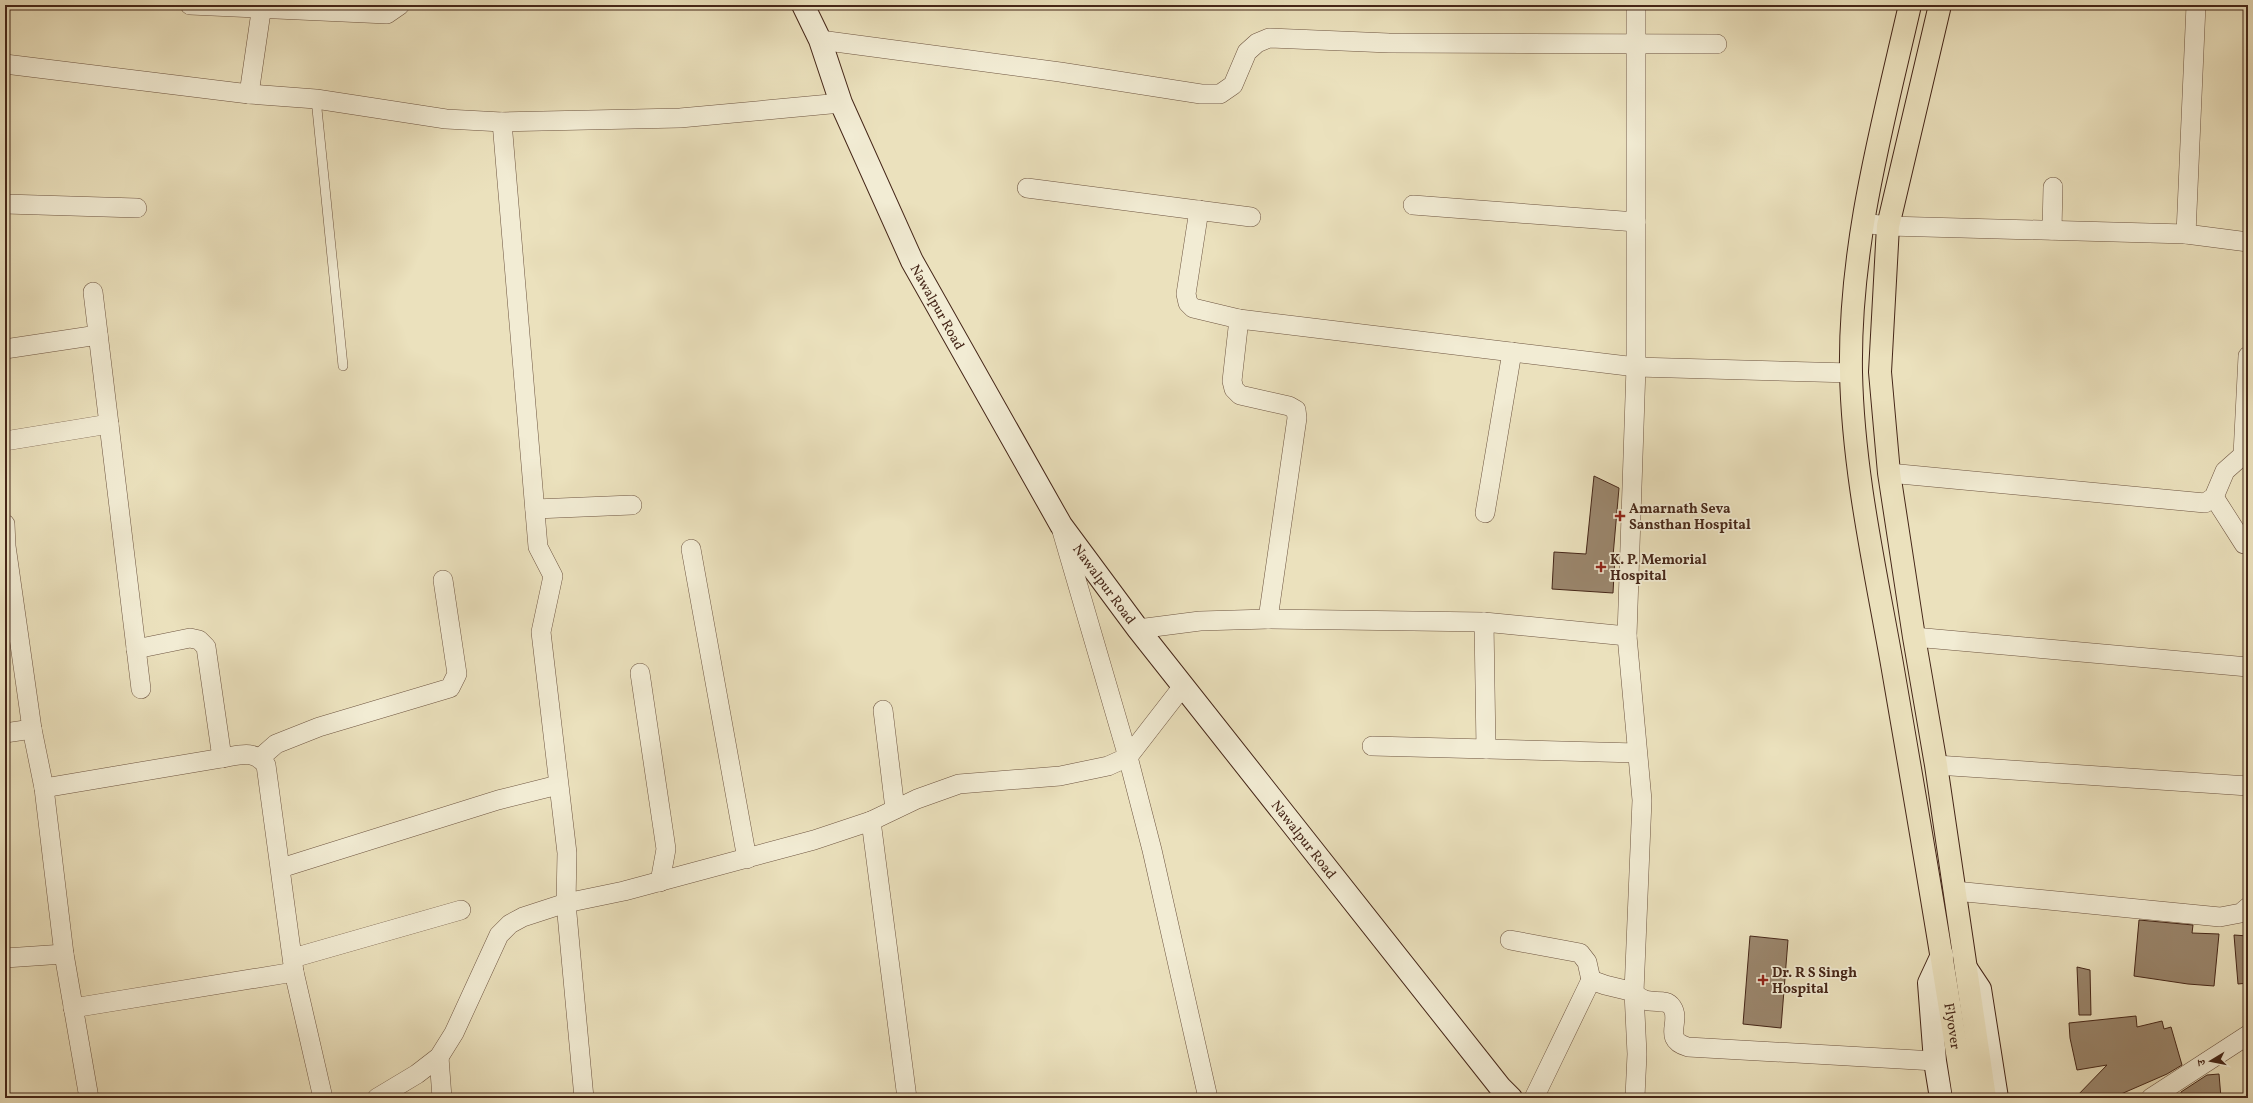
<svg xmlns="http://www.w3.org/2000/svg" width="2253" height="1103" font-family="Vollkorn,'Noto Serif Devanagari',serif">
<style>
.building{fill:#9b876e;stroke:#452618}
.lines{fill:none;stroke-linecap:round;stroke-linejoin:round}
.lane-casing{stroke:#6e5541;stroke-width:10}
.street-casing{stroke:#6e5541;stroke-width:20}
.secondary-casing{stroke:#452618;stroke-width:24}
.highway-casing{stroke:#452618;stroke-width:24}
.lane{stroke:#f2ecd4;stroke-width:9}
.street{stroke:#f2ecd4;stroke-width:19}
.secondary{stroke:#f2ecd4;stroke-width:22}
.highway{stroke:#ebe1bd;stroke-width:22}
.poi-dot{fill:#8f2418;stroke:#f2ecd4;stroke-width:1.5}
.labels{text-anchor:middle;stroke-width:3.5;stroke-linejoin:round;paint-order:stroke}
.street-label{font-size:14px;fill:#452618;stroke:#f2ecd4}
.poi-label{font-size:14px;font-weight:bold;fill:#452618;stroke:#f2ecd4;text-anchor:start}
</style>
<rect width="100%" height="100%" fill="#ebe1bd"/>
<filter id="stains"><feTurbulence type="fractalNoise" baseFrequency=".005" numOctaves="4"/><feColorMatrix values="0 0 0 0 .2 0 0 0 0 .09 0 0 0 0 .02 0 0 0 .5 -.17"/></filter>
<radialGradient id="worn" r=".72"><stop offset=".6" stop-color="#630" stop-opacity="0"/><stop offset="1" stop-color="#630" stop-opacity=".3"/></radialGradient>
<g class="building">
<path d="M1594,476L1619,488L1613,556H1615L1613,593L1552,589L1554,552L1586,554Z"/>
<path d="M2139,920L2193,925L2192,933L2219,934L2214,986L2188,984L2134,976Z"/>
<path d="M2234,935L2248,936V983L2238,984Z"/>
<path d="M1750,936L1788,940L1781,1028L1743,1024Z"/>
<path d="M2077,967L2090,970L2091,1015H2079Z"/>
<path d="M2136,1016L2137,1027L2162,1021L2164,1029L2171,1027L2182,1065L2167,1074L2121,1094L2123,1098H2075L2107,1065L2077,1070L2070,1038L2069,1023Z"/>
<path d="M2219,1074L2221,1098H2181V1092L2207,1075Z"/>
</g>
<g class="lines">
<g class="lane-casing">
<path id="lane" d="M316,99L343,366"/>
</g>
<g class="street-casing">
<g id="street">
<path d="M190,5L387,14L400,5"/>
<path d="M820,40L1060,72L1201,94H1220L1233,85L1247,52L1257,43L1269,38L1389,43L1717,44"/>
<path d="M5,64L249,94L316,99L446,119L502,122L680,118L841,103"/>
<path d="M249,94L262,5"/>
<path d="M502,122L538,547L553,576L541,632L567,853L566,903L584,1098"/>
<path d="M1027,188L1251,217"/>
<path d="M5,204L137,208"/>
<path d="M1413,205L1636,222"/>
<path d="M1199,210L1186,294L1188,303L1193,308L1239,319L1636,367L1851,373"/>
<path d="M1862,223L1888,226L2186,234L2248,242"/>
<path d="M2052,230L2053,187"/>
<path d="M2186,234L2196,5"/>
<path d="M93,292L141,689"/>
<path d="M5,349L98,335"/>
<path d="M5,441L109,424"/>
<path d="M1889,473L2205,503L2214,497L2225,471L2243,455L2248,356"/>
<path d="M2214,497L2244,544H2248"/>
<path d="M535,509L632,505"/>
<path d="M1485,513L1512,352"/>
<path d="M5,524L6,546L32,729L44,788L64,954L89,1098"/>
<path d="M1062,531L1128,757L1152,850L1208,1098"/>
<path d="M691,549L747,859"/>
<path d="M1268,619L1484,622L1627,636L1636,367V5"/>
<path d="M1484,622L1486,749"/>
<path d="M1138,629L1200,621L1268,619L1297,418L1296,410L1289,406L1240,395L1234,389L1232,381L1239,319"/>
<path d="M1627,636L1642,800L1634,992C1647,1009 1664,995 1672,1007C1682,1022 1661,1039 1688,1047L1935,1061"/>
<path d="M1914,637L2248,667"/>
<path d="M136,649L190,638L199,640L206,647L222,758"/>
<path d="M640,673L666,849L660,882"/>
<path d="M883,710L895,809"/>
<path d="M5,733L32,729"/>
<path d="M1372,746L1637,753"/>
<path d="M260,758L276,744L319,727L450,688L457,674L443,580"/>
<path d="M1936,765L2248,786"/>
<path d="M44,788L222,758C240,755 253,749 266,765L294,972L323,1098"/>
<path d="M871,821L907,1098"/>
<path d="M281,868L498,800L558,785"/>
<path d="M1955,891L2220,917L2241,913L2248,907"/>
<path d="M1510,940L1580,953L1587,962L1591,980L1605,985L1634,992L1637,1054L1635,1097"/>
<path d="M5,958L64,954"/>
<path d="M293,958L461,910"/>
<path d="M73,1008L294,972"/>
<path d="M439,1057L442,1098"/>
<path d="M377,1098L417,1074L439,1057L454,1033L499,935L510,924L523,917L566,903L624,891L814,840L871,821L917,799L959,784L1060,776L1108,766L1128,757L1183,686"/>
<path d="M1534,1098L1591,980"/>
<path d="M2151,1098L2248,1035"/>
</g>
</g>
<g class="secondary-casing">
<g id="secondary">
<path id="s1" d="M803,5L820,40L841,103L912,261L1061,525L1138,629L1500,1087L1511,1098"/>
<path d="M1966,968L1980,989L1997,1098"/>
<path d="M1941,1098L1935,1061L1929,983L1942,955"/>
</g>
</g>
<g class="highway-casing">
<g id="highway">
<path id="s2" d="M1910,5C1882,127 1849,246 1851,372C1853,471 1875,568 1892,664C1917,809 1942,953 1964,1098"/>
<path d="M1940,5L1888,226L1880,372L1889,473L1914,637L1936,765L1985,1098"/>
</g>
</g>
<use href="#lane" class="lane"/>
<use href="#street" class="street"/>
<use href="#secondary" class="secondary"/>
<use href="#highway" class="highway"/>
</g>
<g class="poi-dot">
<path d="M1618 510h4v4h4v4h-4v4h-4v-4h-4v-4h4z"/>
<path d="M1599 561h4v4h4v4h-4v4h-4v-4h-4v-4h4z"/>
<path d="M1761 974h4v4h4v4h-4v4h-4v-4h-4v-4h4z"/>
</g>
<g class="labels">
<g class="street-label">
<text dy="5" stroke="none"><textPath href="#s1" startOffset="331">Nawalpur Road</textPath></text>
<text dy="5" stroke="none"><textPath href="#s1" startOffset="655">Nawalpur Road</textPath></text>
<text dy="5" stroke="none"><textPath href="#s1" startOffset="979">Nawalpur Road</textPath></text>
<text dy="5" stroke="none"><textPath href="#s2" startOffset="1035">Flyover</textPath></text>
</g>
<g class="poi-label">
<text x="1629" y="513">Amarnath Seva<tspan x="1629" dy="16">Sansthan Hospital</tspan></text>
<text x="1610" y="564">K. P. Memorial<tspan x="1610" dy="16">Hospital</tspan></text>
<text x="1772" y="977">Dr. R S Singh<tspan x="1772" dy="16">Hospital</tspan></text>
</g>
</g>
<rect width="2253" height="1103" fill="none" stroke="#ebe1bd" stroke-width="20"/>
<rect x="6" y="6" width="2241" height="1091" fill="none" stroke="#452618" stroke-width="2"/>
<rect x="10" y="10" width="2233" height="1083" fill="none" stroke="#452618"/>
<g transform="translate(2211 1061) rotate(260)" stroke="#f2ecd4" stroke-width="3" paint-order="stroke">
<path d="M0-3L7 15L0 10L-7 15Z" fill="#452618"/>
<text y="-6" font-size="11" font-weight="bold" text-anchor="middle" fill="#452618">उ</text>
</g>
<rect width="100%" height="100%" filter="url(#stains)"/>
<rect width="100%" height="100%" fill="url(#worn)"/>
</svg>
